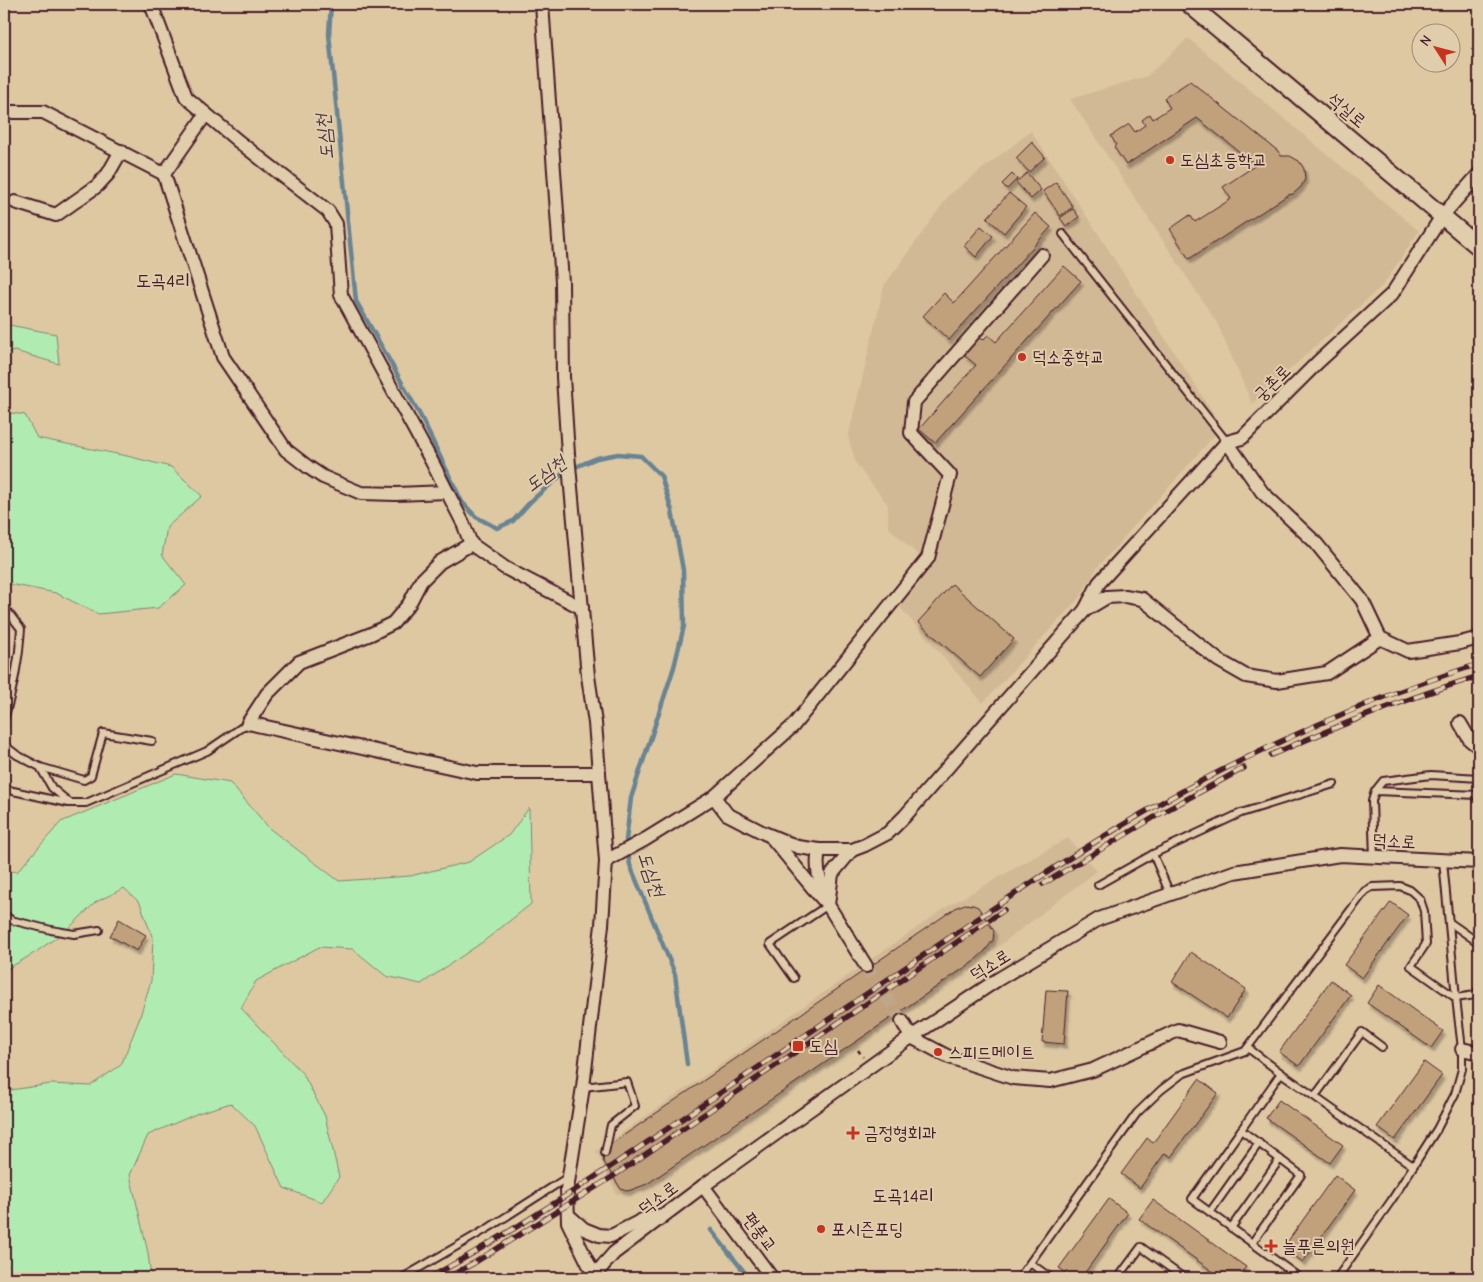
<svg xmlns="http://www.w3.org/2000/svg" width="1483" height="1282" font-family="'Comic Neue','Poor Story',sans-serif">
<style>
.built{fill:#d2b995}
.green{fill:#b0ecb2;stroke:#7d866e}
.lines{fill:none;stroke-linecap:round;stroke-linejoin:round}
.stream{stroke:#678493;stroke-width:4.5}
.building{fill:#c0a17c;stroke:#4a1f2b;filter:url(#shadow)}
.minor-tunnel{stroke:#c0a68a;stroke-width:12;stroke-dasharray:12 6;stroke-linecap:butt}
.service-casing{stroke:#4a1f2b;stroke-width:10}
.minor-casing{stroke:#4a1f2b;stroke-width:16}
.tertiary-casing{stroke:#4a1f2b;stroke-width:20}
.path{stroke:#4a1f2b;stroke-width:2.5;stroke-dasharray:4 4;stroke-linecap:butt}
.service{stroke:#dfcdab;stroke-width:6}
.minor{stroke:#dfcdab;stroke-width:12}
.tertiary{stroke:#dfcdab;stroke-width:16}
.rail-casing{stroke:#4a1f2b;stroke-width:5.5}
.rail{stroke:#dfcdab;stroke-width:4;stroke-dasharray:11;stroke-linecap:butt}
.poi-dot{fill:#c8321e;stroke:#dfcdab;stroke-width:2}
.labels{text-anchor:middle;stroke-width:4;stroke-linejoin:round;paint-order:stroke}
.street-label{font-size:18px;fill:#4a1f2b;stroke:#dfcdab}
.poi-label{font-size:18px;fill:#4a1f2b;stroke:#dfcdab;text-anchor:start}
.water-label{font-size:19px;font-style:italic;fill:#513845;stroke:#dfcdab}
.neighbourhood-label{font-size:19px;fill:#4a1f2b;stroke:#dfcdab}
</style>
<defs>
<filter id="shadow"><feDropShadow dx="2.5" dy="4.5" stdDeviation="1" flood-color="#0004"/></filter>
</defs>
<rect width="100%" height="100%" fill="#dec8a2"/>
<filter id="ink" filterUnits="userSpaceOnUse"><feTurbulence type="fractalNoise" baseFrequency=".02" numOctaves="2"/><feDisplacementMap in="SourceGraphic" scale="10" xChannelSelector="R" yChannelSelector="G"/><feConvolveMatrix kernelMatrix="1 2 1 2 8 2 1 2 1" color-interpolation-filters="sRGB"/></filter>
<g filter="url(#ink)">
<g class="built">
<path d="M1188,38L1419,231L1384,284L1252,404L1217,323L1070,99L1147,76Z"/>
<path d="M1031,131L1101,238L1222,427L1097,568L1080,597L983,703L898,605L930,566L888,527V505L856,464L848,437L884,286L949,195Z"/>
<path d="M1068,838L1097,871L994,950L821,1070L617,1195L596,1151L948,906Z"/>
</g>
<g class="green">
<path d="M4,324L56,334L59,364L15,351L4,353Z"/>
<path d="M4,412L25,415L37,438L127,456L171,467L202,496L167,527L162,555L186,585L158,608L98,614L56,593L4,583Z"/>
<path d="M176,774L230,783L270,829L339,881L410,876L469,862L509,835L529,808L531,904L484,941L421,984L386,976L353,949L319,947L256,981L241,1008L303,1074L325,1116L339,1177L322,1202L284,1188L255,1126L231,1103L198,1113L148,1135L130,1175L148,1253L151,1278H4V1091L51,1084L90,1086L121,1065L139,1020L151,981L153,939L140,903L124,888L96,902L68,929L36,952L4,971V870L17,872L61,822Z"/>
</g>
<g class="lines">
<g class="stream">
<path d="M331,4L329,34L356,301L420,415L462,502L476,517L497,528L513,521L531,501L566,471L597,458L618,454L641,456L661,476L672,511L683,570L684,626L674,667L631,798L626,840L630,865L675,974L687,1064"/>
<path d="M711,1230L749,1278"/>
</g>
</g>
<g class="building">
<path d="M1190,81L1278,151L1281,156H1290L1299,161L1304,169L1305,179L1301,187L1293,194L1288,195L1189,259L1170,229L1190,215L1195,222L1231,199L1223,187L1256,165L1197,118L1126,165L1114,147L1116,145L1111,136L1129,124L1135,132L1145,125L1142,120L1150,114L1153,119L1170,108L1164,98Z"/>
<path d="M1032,142L1045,157L1029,172L1016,158Z"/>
<path d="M1027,173L1041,190L1031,199L1016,182Z"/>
<path d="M1012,174L1017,179L1007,189L1002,184Z"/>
<path d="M1056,182L1073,207L1060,216L1043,191Z"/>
<path d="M1009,193L1026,207L1004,233L987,218Z"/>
<path d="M1073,209L1079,217L1066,226L1060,218Z"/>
<path d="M1035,213L1051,227L949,340L923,316L944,293L954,303Z"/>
<path d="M981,226L993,236L976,257L964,246Z"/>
<path d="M1064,266L1081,281L935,443L919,429L976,365L964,355L980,337L983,340L988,335L996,342Z"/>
<path d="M952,584L1014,639L980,677L918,622Z"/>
<path d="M1391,902L1408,915L1362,978L1344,965Z"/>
<path d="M965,904L973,905L978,907L994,931L993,940L985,951L973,962L647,1184L631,1190L626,1191L621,1189L603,1161L605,1153L611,1144L957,907Z"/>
<path d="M119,919L146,935L137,951L110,936Z"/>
<path d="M1191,952L1246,989L1227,1018L1172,982Z"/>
<path d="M1331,980L1351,995L1299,1066L1279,1052Z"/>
<path d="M1379,985L1443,1031L1431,1048L1367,1003Z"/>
<path d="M1046,990L1068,991L1064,1044L1042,1042Z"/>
<path d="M1424,1062L1442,1075L1395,1140L1377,1127Z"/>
<path d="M1199,1079L1218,1093L1171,1157L1165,1153L1140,1188L1121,1174L1147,1138L1153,1143Z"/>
<path d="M1279,1100L1343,1145L1330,1163L1266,1118Z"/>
<path d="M1335,1175L1355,1190L1303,1262L1283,1248Z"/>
<path d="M1109,1199L1128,1213L1081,1278H1074L1059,1268Z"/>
<path d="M1153,1200L1246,1267L1238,1278H1222L1139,1219Z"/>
</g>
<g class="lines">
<path class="minor-tunnel" d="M866,966L902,1021"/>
<g class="service-casing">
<g id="service">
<path d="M1063,234L1227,442"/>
<path d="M4,611L8,612L21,629C19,663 13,688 4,720V726"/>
<path d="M4,745L17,755L40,767L52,788L70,803H86L207,751L248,723"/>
<path d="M40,767L84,780L91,776L103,733L152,741"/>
<path d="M4,789L68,803"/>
<path d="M1375,791L1383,781L1431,775L1479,778"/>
<path d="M1374,857L1372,801L1375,791L1479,795"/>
<path d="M1098,885L1153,854"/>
<path d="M1170,894L1153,854L1241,813L1334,784"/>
<path d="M4,914L11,920L51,930L74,934L99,930"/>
<path d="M1449,922L1479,943"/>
<path d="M794,978L770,944L828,905"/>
<path d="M1248,1048L1281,1073L1241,1130L1301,1175L1252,1243"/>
<path d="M1281,1073L1413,1166"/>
<path d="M583,1087L627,1082L635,1106L611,1125L605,1153"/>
<path d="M1315,1096L1362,1032L1382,1047"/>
<path d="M1241,1130L1192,1199L1300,1278"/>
<path d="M1210,1212L1259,1143"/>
<path d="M1231,1228L1280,1159"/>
<path d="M1030,1263L1051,1278"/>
<path d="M402,1278L490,1227L568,1177"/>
<path d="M1019,1278L1137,1113L1161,1090L1182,1074L1245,1051L1365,891L1372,887L1400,886L1410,890L1420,899L1424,911L1426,944L1411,966L1456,998L1475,995L1479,989"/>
<path d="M1118,1278L1141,1247L1184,1278"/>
<path d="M1337,1278L1391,1201L1437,1129L1455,1094L1462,1069V1049L1456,998L1443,861"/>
</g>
</g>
<g class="minor-casing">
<g id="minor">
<path d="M151,4L186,97L238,141L328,211L336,224L341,295L432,462L463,523L471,544L505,568L582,608"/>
<path d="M542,4L562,282L563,377L568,454L588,676L595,723L606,861L602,925L583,1087L567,1189L568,1222L594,1275"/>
<path d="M4,112H43L164,174"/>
<path d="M206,114L164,174L223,357L286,450L308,467L323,477L361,493L396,494L447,492"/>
<path d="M15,202L56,215L97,186L108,174L121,151"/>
<path d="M1227,442L1262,492L1315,542L1362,600L1380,638L1408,651L1460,643L1479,638"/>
<path d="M471,544L440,562L421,581L409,604L393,623L371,634L299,662L267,694L248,723L477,773H599"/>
<path d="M1085,610L1099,583L1227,442L1242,438L1318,362L1392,294L1442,216L1479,174"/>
<path d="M1460,723L1470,740L1479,747"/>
<path d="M714,797L727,814L764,833L798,847L819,850H852L865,845L888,833L905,816L1085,610L1107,597L1125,596L1142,599L1218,660L1246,676L1277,681L1327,673L1380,638"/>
<path d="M772,838C791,860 808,884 828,905"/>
<path d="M819,850C815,869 820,883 827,900"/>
<path d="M852,850L832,874L828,905L866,966"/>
<path d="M606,861L646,839L714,797L793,726L928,558L950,475L911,433L914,402L1042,255"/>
<path d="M902,1021L911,1037L949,1057L1013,1078L1050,1081L1093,1070L1178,1030L1220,1042"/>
<path d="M1462,1049L1479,1053"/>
<path d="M703,1186L772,1278"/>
<path d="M568,1215L584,1229L599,1235L611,1236L646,1218L663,1215"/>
<path d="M592,1278L614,1253L703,1186L911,1037L997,980L1099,919L1234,872L1340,855L1479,862"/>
</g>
</g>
<g class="tertiary-casing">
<path id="tertiary" d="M1189,4L1479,247"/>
</g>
<g class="path">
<path d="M858,1050L863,1057"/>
<path d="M4,1255L9,1278"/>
</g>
<use href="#service" class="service"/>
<use href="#minor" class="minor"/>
<use href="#tertiary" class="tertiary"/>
<g class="rail-casing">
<g id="rail">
<path d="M1271,755C1339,725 1408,698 1479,676"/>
<path d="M1043,884L1163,812L1244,768"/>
<path d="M429,1278C513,1232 594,1178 673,1125C753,1071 832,1017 912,963C988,912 1064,859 1143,813C1248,753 1364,700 1479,664"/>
<path d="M447,1278L474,1263L612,1177L1004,910"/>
</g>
</g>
<use href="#rail" class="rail"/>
</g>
</g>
<g class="poi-dot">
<circle cx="1170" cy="160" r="5"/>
<circle cx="1022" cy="357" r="5"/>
<rect x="792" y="1040" width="12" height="12" rx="2.5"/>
<circle cx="938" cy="1052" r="5"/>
<path d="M850.5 1125.5h5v5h5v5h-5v5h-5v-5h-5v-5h5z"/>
<circle cx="821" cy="1229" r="5"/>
<path d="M1268.5 1238.5h5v5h5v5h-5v5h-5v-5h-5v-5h5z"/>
</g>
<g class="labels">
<g class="street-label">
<text transform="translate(1347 110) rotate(40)" y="6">석실로</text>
<text transform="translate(1272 383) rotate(-45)" y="6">궁촌로</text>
<text transform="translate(1394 841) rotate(3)" y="6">덕소로</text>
<text transform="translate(990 965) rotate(-32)" y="6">덕소로</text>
<text transform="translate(658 1198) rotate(-37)" y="6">덕소로</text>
<text transform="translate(760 1232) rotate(53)" y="6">편풍교</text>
</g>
<g class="poi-label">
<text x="1180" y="166">도심초등학교</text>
<text x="1032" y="363">덕소중학교</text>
<text x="809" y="1052">도심</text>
<text x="948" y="1058">스피드메이트</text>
<text x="864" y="1139">금정형회과</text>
<text x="831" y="1235">포시즌포딩</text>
<text x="1282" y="1252">늘푸른의원</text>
</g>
<g class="water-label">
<text transform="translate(324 137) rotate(-96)" y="7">도심천</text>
<text transform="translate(545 473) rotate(-37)" y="7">도심천</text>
<text transform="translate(652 874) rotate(71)" y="7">도심천</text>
</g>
<g class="neighbourhood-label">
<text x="163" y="287">도곡4리</text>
<text x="903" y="1202">도곡14리</text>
</g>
</g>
<rect width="1483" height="1282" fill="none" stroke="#dfcdab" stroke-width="20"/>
<rect x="10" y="10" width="1463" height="1262" fill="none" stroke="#4a1f2b" stroke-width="2" filter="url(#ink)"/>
<g transform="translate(1436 48) rotate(306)"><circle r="24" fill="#dfcdab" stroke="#a38778"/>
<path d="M0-4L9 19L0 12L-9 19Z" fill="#c8321e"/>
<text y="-8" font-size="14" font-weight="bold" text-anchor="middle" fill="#4a1f2b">N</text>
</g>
</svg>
